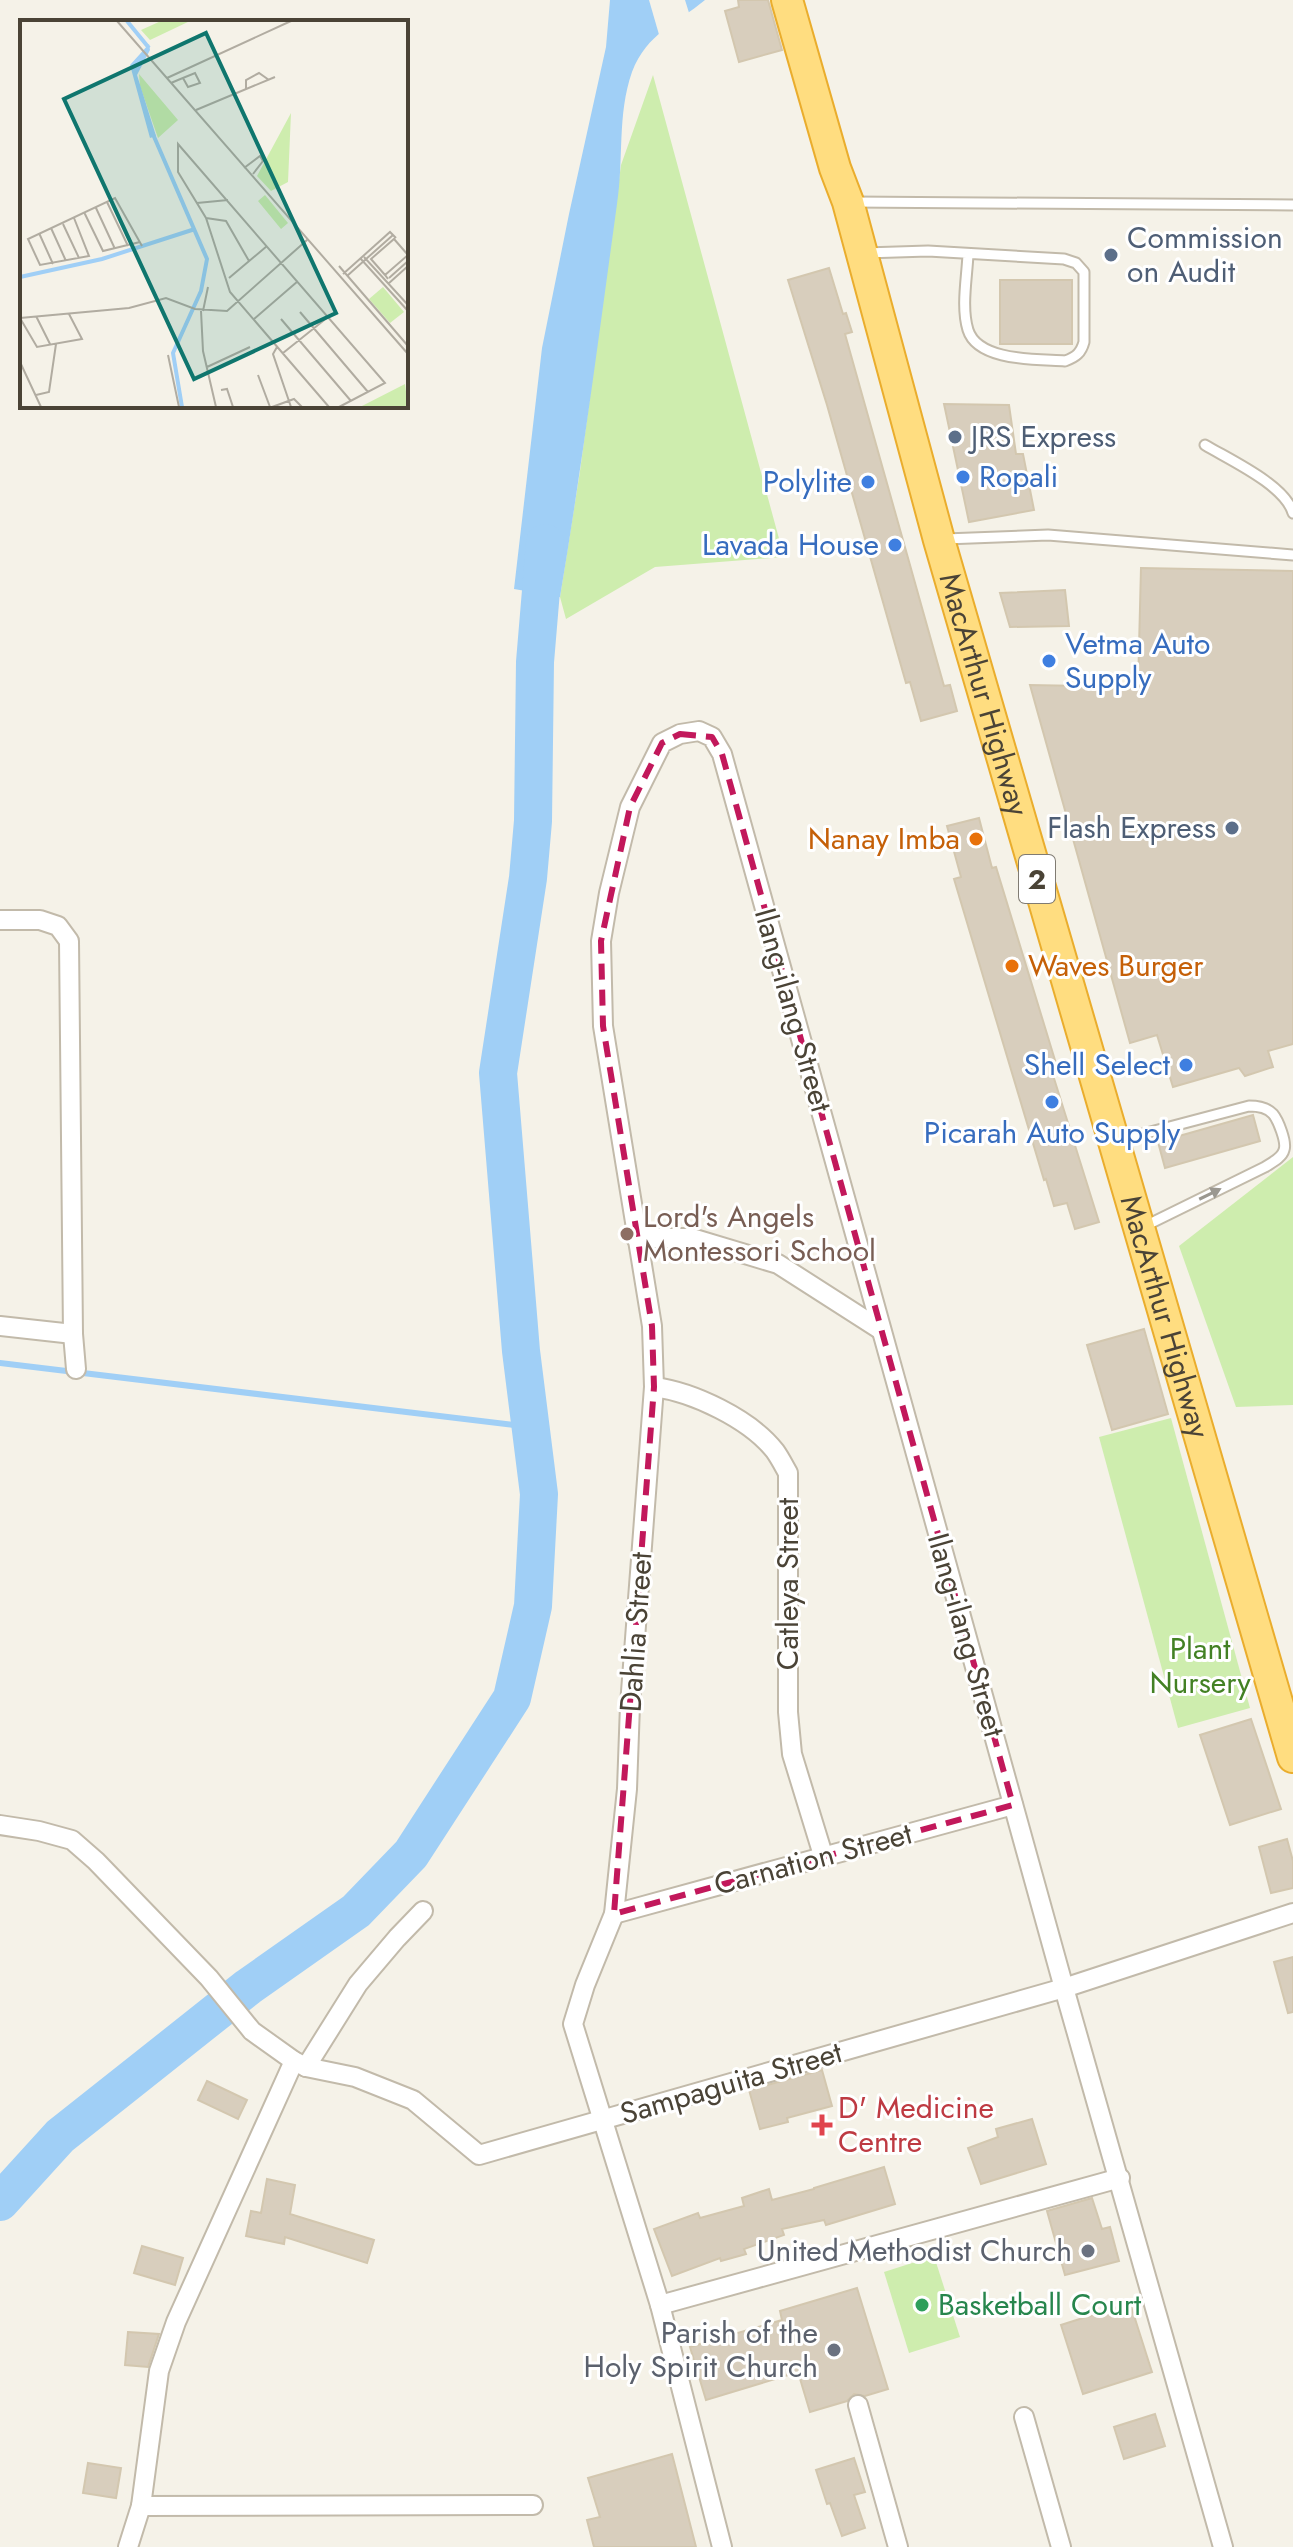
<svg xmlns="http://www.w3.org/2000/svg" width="1293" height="2547" font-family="Jost,sans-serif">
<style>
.green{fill:#ceedae}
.water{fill:#a0cff6}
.pier{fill:#f5f2e8}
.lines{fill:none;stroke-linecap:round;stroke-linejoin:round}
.stream{stroke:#a0cff6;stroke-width:6}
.river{stroke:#a0cff6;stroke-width:38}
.building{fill:#d8cebd;stroke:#d3c7af;stroke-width:2}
.service-casing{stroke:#c2baaa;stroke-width:13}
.minor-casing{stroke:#c2baaa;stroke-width:22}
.trunk-casing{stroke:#eaad2d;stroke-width:34}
.service{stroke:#fff;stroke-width:9}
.minor{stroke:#fff;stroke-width:18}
.trunk{stroke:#ffdd80;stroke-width:30}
.oneway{fill:#9b9890}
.marked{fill:none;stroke:#c2185b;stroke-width:6;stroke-dasharray:16 10;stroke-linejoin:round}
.service-dot{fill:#5c6f8a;stroke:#fff;stroke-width:3}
.shop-dot{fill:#3f7fe0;stroke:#fff;stroke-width:3}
.food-dot{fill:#e8710a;stroke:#fff;stroke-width:3}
.education-dot{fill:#8d6e63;stroke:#fff;stroke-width:3}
.health-dot{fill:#e0444e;stroke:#fff;stroke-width:3}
.worship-dot{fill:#6b7280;stroke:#fff;stroke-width:3}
.leisure-dot{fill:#2e9e5b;stroke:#fff;stroke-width:3}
.labels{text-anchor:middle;stroke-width:6;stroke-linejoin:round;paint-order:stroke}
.shield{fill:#fff;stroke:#807b72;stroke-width:2}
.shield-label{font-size:28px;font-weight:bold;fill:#4a4336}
.service-label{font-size:30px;fill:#4e5e75;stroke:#fff;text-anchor:start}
.shop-label{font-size:30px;fill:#366cbe;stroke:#fff;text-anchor:end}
.street-label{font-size:30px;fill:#4a4336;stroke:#fff}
.food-label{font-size:30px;fill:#c56008;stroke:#fff;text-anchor:end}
.education-label{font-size:30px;fill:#785e54;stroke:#fff;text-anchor:start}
.park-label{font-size:30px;fill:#438124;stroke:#fff}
.health-label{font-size:30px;fill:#be3a42;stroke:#fff;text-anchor:start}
.worship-label{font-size:30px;fill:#5b616d;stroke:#fff;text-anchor:end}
.leisure-label{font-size:30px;fill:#27864d;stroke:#fff;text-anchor:start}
.inset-river{fill:none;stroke:#a0cff6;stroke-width:4}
.inset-road{fill:none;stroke:#b1aca1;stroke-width:2}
.view{fill:#0f766e;fill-opacity:0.15;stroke:#0f766e;stroke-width:4}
.inset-edge{fill:none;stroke:#4a4336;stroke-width:4}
</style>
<rect width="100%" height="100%" fill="#f5f2e8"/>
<g class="green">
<path d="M653,75L784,557L655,567L566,619L560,597L580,471L621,165Z"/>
<path d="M1293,1157V1405L1236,1407L1179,1246Z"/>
<path d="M1171,1418L1250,1708L1178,1728L1099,1437Z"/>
<path d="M934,2256L960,2337L909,2353L884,2272Z"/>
</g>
<path class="water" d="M610,0H705C676,24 647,33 632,72C617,115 624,159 617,204C599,335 582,466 560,597L514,589L542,348L569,214L606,47Z"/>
<path class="pier" d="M649,0H685L690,16L660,38Z"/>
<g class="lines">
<path class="stream" d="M0,1363L531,1427"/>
<path class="river" d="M0,2202L60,2136L248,1987L356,1911L411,1854L512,1698L533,1606L539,1494L521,1351L498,1073L528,878L533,821L535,662L545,543"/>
</g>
<g class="building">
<path d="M738,0H768L782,50L739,62L725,11L739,7Z"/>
<path d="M829,268L843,314L846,313L852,332L845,334L944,686L950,685L957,711L921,721L910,682L906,683L827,405L788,280Z"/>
<rect x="1000" y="280" width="72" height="64"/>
<path d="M944,404L1009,405L1016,454H1023L1034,510L969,522Z"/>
<path d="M1141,568L1293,571V1044L1268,1051L1273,1067L1245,1076L1239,1068L1173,1087L1157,1035L1130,1043L1030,685L1138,687Z"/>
<path d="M1065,590L1069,626L1010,627L1000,593Z"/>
<path d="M979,818L992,868L996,867L1058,1070L1052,1072L1099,1222L1075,1229L1067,1203L1054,1206L1046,1179L1044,1180L954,879L961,877L947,826Z"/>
<path d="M1253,1115L1260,1141L1165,1168L1158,1142Z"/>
<path d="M1144,1329L1168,1414L1112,1430L1087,1345Z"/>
<path d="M1251,1719L1281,1809L1230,1825L1200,1735Z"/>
<path d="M1287,1839L1293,1861V1888L1271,1893L1259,1847Z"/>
<path d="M1293,1957V2012L1288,2013L1274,1962Z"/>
<path d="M822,2070L832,2106L787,2118L788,2122L760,2129L749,2090Z"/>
<path d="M207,2081L247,2100L238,2119L198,2100Z"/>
<path d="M1032,2119L1046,2164L981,2184L968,2148L998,2137L996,2129Z"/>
<path d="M884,2167L895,2204L826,2225L824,2220L782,2229L784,2235L744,2249L746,2254L721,2261L720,2258L672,2276L654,2229L698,2213L700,2218L744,2206L742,2198L769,2189L772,2200L814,2189V2188Z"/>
<path d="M267,2179L295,2185L290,2214L374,2240L367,2263L285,2237L284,2244L246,2236L251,2211L261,2213Z"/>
<path d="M1092,2198L1102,2229L1110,2227L1119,2261L1065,2275L1047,2211Z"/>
<path d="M142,2246L183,2258L175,2285L134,2273Z"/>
<path d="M857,2288L888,2389L865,2396L854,2394L847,2401L810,2412L798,2372L706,2400L690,2347L782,2320L780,2311Z"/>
<path d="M1130,2303L1152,2372L1083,2394L1061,2325Z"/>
<path d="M128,2332L159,2334L148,2367L125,2365Z"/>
<path d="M1155,2414L1165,2446L1124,2459L1114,2427Z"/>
<path d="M672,2454L696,2547H594L587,2520L600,2517L588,2478Z"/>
<path d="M854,2458L865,2492L854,2495L865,2528L842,2536L830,2503L827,2504L816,2470Z"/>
<path d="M88,2463L121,2468L116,2498L83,2493Z"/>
</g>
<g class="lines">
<g class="service-casing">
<g id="service">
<path d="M852,202L1293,205"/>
<path d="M865,253L928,251L1064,259L1076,263L1084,272V342C1081,353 1076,357 1065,361C1039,359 978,362 968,330C961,307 967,278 968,254"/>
<path d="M1205,445C1230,460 1285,485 1293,513"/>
<path d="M945,539L1048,535L1293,555"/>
<path d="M1120,1140L1249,1106C1258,1106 1267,1107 1273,1114C1278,1120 1287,1142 1284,1150C1282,1158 1271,1163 1265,1167L1143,1227"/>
</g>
</g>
<g class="minor-casing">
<g id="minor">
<path d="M0,920H40L58,926L69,941L73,1334L76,1369"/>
<path d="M636,1238H692L778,1264L881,1330"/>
<path d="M0,1326L73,1334"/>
<path d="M654,1387C693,1392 750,1419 775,1451C780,1458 784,1466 788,1473V1712L792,1754L823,1855"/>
<path d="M0,1825L39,1831L72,1840L96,1861L209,1978L252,2031L294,2061L306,2067L355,2077L413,2100L479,2155L1064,1988L1293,1913"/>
<path d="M614,1914L1013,1805"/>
<path d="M306,2067L358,1984L397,1938L423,1911"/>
<path d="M660,2305L1120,2178"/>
<path d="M858,2405L898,2547"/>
<path d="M1024,2417L1061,2547"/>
<path d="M141,2506L533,2505"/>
<path d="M128,2547L141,2506L159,2371L176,2322L294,2061"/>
<path d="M722,2547L660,2305L573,2024L585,1985L614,1914L627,1789L630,1705L654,1387L652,1326L603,1026L601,941L609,893L630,807L662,743L680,734L699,731L712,737L722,754L1064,1988L1223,2547"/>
</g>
</g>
<g class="trunk-casing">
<g id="trunk">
<path id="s1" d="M787,0L835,168L848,202L939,540L1293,1757"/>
</g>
</g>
<use href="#service" class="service"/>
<use href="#minor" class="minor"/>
<use href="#trunk" class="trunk"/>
</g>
<defs><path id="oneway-solid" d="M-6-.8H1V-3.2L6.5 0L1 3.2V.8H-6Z" transform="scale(2)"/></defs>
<use class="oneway" href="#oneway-solid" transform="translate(1210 1194) rotate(-26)"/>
<path class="marked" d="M680,734L712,737L722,754L1013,1805L614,1914L654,1387L652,1326L603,1026L601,941L630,807L662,743Z"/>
<g class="service-dot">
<circle cx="1111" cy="255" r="8"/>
<circle cx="955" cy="437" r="8"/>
<circle cx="1232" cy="828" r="8"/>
</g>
<g class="shop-dot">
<circle cx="963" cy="477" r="8"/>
<circle cx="868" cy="482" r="8"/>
<circle cx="895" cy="545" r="8"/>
<circle cx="1049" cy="661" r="8"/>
<circle cx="1186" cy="1065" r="8"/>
<circle cx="1052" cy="1102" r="8"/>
</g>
<g class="food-dot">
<circle cx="976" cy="839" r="8"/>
<circle cx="1012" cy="966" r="8"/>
</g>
<circle class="education-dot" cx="627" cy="1234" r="8"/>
<path class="health-dot" d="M818 2113h8v8h8v8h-8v8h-8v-8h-8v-8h8z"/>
<g class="worship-dot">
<circle cx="1088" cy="2251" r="8"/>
<circle cx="834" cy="2350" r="8"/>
</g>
<circle class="leisure-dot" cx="922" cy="2305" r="8"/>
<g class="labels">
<rect class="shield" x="1019" y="855" width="36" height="48" rx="6"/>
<g class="shield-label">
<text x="1037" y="889">2</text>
</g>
<g class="service-label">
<text x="1127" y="248">Commission<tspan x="1127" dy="34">on Audit</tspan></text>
<text x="971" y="447">JRS Express</text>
<text x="1216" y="838" text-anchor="end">Flash Express</text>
</g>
<g class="shop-label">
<text x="979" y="487" text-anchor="start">Ropali</text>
<text x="852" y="492">Polylite</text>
<text x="879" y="555">Lavada House</text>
<text x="1065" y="654" text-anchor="start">Vetma Auto<tspan x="1065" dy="34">Supply</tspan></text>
<text x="1170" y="1075">Shell Select</text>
<text x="1052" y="1143" text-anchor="middle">Picarah Auto Supply</text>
</g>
<g class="street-label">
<text dy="10" stroke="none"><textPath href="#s1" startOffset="722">MacArthur Highway</textPath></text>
<text transform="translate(793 1010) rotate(74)" y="10">Ilang-ilang Street</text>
<text dy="10" stroke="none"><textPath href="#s1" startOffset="1370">MacArthur Highway</textPath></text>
<text transform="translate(788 1584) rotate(-90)" y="10">Catleya Street</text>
<text transform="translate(636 1632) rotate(-86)" y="10">Dahlia Street</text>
<text transform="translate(966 1635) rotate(74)" y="10">Ilang-ilang Street</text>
<text transform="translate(813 1859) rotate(-15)" y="10">Carnation Street</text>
<text transform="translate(731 2083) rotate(-16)" y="10">Sampaguita Street</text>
</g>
<g class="food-label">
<text x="960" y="849">Nanay Imba</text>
<text x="1028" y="976" text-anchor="start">Waves Burger</text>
</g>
<g class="education-label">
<text x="643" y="1227">Lord's Angels<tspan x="643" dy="34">Montessori School</tspan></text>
</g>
<g class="park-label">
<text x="1200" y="1659">Plant<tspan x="1200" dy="34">Nursery</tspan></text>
</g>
<g class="health-label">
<text x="838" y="2118">D' Medicine<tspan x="838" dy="34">Centre</tspan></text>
</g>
<g class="worship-label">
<text x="1072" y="2261">United Methodist Church</text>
<text x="818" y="2343">Parish of the<tspan x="818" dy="34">Holy Spirit Church</tspan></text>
</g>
<g class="leisure-label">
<text x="938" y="2315">Basketball Court</text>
</g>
</g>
<g transform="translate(20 20)">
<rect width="388" height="388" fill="#f5f2e8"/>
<path d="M141,1H170L130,20L121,10ZM119,54L158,100L138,118L120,66ZM271,93L268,162L251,171L237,156ZM245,175L268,203L261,209L238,181ZM363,267L384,292L370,303L349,279ZM385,364L388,387H340Z" fill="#ceedae"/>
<path d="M129,24L130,30L117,55L136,116L130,118L110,45Z" fill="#a0cff6"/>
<path class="inset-river" d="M107,1L129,28M132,112L187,239L181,271L153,333L162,387M0,257L82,239L175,209"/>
<path class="inset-road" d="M97,1L388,334M147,58L271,1M151,63L158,60L175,53L180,63L168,67L163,58M226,69V60L239,53L249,60M176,90L255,57M224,148L240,136L243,141L233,154M87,182L108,226M177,183L208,180M76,188L95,229M64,192L83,231L120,222M54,198L69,236L20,245L8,219L95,178L122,226M186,198L206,201L229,241M43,204L59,238M31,208L46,241M19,213L33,244M344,237L388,285M340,238L388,291M319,246L388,326M323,254L370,212L376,218M365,255L388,235L374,219L351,239L365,255L368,259M327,256L373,215M209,258L247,226M369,258L388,241M368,264L388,246M181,291L183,331L196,387M183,291L188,267M280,292L348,372M16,296L30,324M0,298L109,288L146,278L175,289L207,291L287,220M0,298L17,327L62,319L49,294M234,299L278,261M261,299L331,381M257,327L253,334L271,387M263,333L308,297M148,335L159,387M0,342L21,387M187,347L230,327M238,355L250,387M201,370L207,369L213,387M16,375L29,372L36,324M252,387L274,379L282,387M309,387L210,272L186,198L158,152V124L365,363L319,387"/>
<path class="view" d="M186,13L316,293L174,359L44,79Z"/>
<rect width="388" height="388" class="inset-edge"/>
</g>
</svg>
